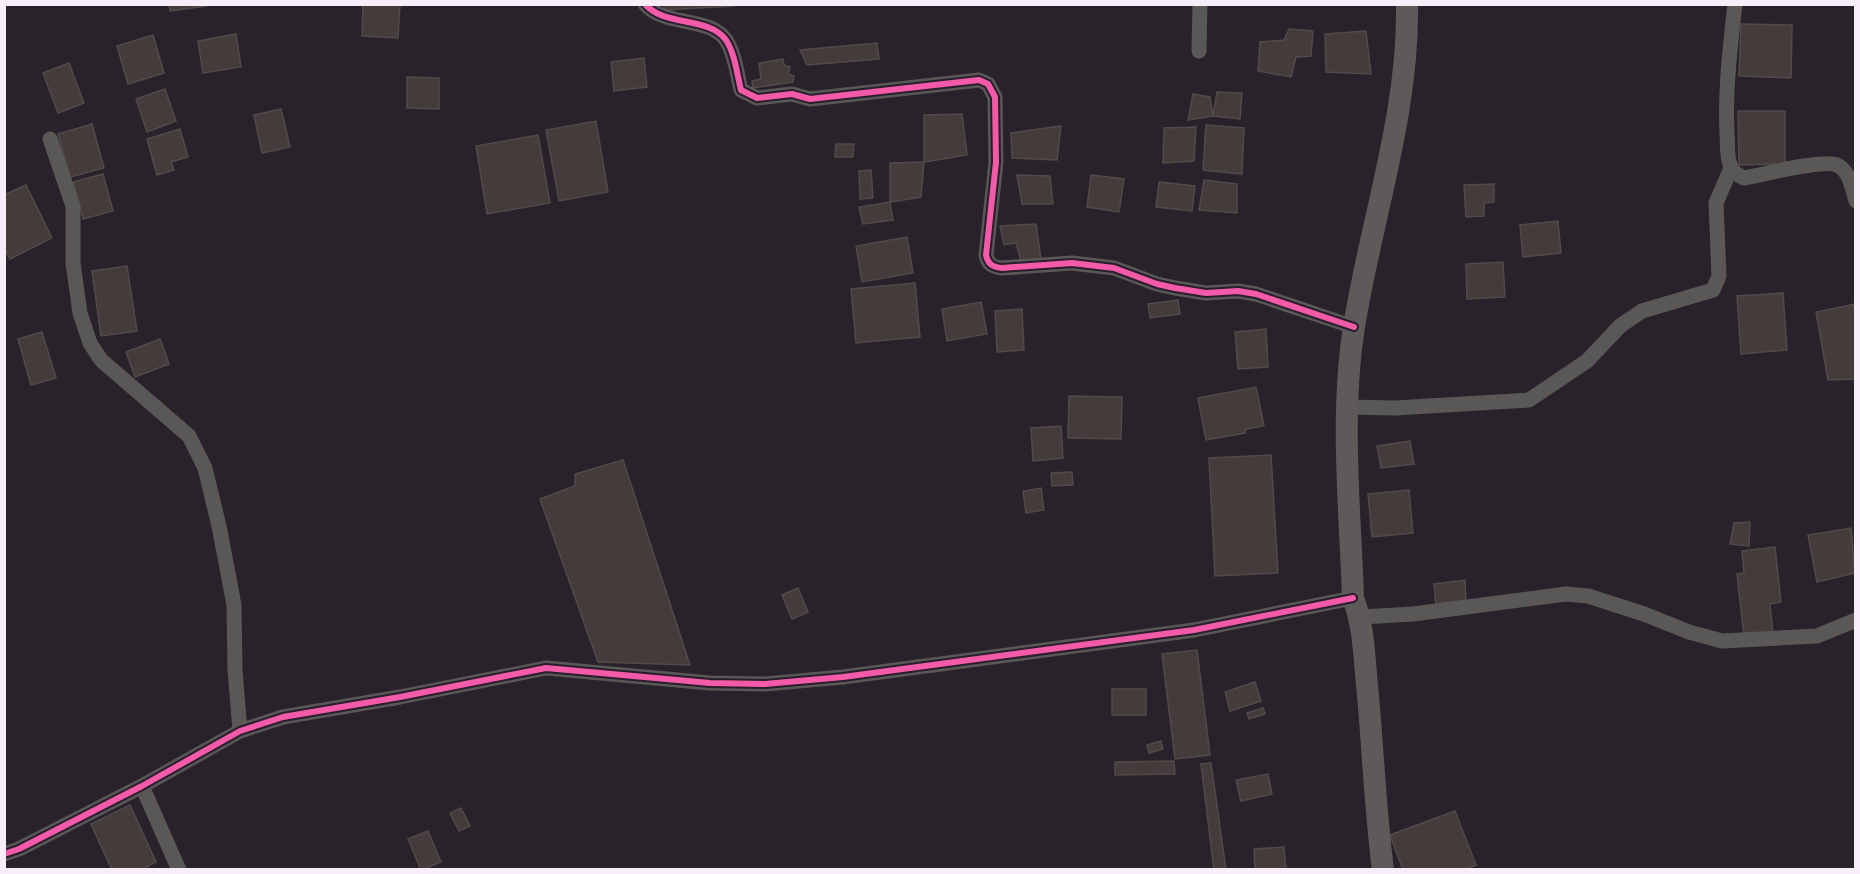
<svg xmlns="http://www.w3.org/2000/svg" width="1860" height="874" font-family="'Alegreya Sans',sans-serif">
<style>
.building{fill:#453b3b;stroke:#514a4b;stroke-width:1.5}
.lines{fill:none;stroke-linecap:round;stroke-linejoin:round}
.street{stroke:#5a5857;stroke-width:15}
.secondary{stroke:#5e5a5a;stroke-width:22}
.cycleway-casing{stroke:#2a1e2e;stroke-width:10}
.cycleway{stroke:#f35aa7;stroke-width:6}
</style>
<rect width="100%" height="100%" fill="#28222a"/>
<g class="building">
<path d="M169,4H206V6L170,11Z"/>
<path d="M363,4H400L398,38L362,36Z"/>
<path d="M664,4H734V6L664,10Z"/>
<path d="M1741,24L1792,25L1791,78L1739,76Z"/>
<path d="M1289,29L1313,31L1311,56L1296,57L1291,77L1258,71L1260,42L1284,40Z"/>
<path d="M1366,31L1371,74L1326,72L1325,34Z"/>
<path d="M236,34L241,67L203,73L198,41Z"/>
<path d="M153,35L164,73L128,84L117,46Z"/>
<path d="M877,43L879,59L807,65L800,50Z"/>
<path d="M644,58L647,87L614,91L611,62Z"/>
<path d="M783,59L784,65L790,67L788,74L794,76L793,82L753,88L752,81L761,79L759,63Z"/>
<path d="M69,63L84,103L58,113L43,73Z"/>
<path d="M407,77L439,78V109L407,108Z"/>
<path d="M165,89L176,121L147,132L136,99Z"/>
<path d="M1217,92L1242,93L1240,119L1213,116Z"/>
<path d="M1193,94L1210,97L1213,116L1188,120Z"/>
<path d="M281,109L290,147L262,153L254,115Z"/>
<path d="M1738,111H1785V164L1739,165Z"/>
<path d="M962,114L967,155L924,162V115Z"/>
<path d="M596,121L608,192L559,201L546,130Z"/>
<path d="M92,124L104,168L70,177L58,134Z"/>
<path d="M1206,125L1244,128L1242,174L1203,170Z"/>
<path d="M1061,126L1057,160L1012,158L1011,133Z"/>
<path d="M1196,127L1194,161L1163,163L1164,128Z"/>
<path d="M180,129L188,157L171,162L174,170L157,175L147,139Z"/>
<path d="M538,135L550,203L487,214L476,146Z"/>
<path d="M836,144H854L853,157H835Z"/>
<path d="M924,162L921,197L890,202V163Z"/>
<path d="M871,170L873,198L860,199L859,171Z"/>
<path d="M103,174L113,211L83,219L73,182Z"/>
<path d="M1017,175L1050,176L1053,204H1022Z"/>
<path d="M1091,175L1124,179L1119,212L1087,207Z"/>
<path d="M1204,180L1237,184V213L1199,210Z"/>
<path d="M1159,182L1195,186L1192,211L1156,207Z"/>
<path d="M1494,184V202L1484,203V216L1466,217L1464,185Z"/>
<path d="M26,185L52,238L10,259L4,248V195Z"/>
<path d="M890,202L893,220L863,224L859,207Z"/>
<path d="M1558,221L1561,253L1523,257L1520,225Z"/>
<path d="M1036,224L1041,259L1021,261L1016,243L1004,245L1000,226Z"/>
<path d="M907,237L913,273L862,282L856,246Z"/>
<path d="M1503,262L1505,297L1467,299L1466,264Z"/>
<path d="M127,266L137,331L101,336L92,271Z"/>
<path d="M915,283L920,337L856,343L851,289Z"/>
<path d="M1783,293L1787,350L1741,354L1737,296Z"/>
<path d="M1178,300L1180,314L1150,318L1148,304Z"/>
<path d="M981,302L987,334L947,341L942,309Z"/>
<path d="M1856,304V379L1828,380L1816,312Z"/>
<path d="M1022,309L1024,350L997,352L995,311Z"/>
<path d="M1266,329L1268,367L1238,369L1235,332Z"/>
<path d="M42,332L56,378L31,385L18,339Z"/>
<path d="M160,339L169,364L135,377L126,352Z"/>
<path d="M1256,387L1264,426L1246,429L1245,433L1206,440L1198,398Z"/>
<path d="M1069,396L1122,397L1121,439L1068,438Z"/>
<path d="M1061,426L1063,458L1033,461L1031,428Z"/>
<path d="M1410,441L1414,464L1381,468L1377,446Z"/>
<path d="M1271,455L1278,573L1215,576L1209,458Z"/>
<path d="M623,460L690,665L598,662L540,499L575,486V474Z"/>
<path d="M1072,472L1073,485L1052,486L1051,473Z"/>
<path d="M1041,488L1044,510L1026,513L1023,491Z"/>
<path d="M1409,490L1413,533L1372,537L1368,494Z"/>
<path d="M1750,522L1749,546L1730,544L1734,523Z"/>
<path d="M1851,528L1855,573L1817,582L1808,535Z"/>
<path d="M1775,547L1781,602L1770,604L1773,634L1744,637L1737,574L1744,573L1742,551Z"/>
<path d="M1465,580L1466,604L1436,607L1434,584Z"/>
<path d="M798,588L808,612L792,619L782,595Z"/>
<path d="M1197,650L1210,755L1175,759L1162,654Z"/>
<path d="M1255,682L1261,701L1230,711L1225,692Z"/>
<rect x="1112" y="689" width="34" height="26"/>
<path d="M1263,708L1265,714L1249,719L1247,713Z"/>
<path d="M1161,741L1163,749L1149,753L1147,745Z"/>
<path d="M1174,761L1175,774L1115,775V762Z"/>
<path d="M1211,763L1226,870H1214L1201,764Z"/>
<path d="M1268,774L1272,794L1241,801L1236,780Z"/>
<path d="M130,805L156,862L141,870H112L91,824Z"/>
<path d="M461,808L470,826L459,831L450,813Z"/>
<path d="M1455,811L1476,865L1464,870H1403L1390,835Z"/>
<path d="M428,831L441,862L421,870L408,839Z"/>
<path d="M1284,847L1286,870H1255L1254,849Z"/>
</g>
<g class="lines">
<g class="street">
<path d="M645,4C664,27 709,16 726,40C735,54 737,74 741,90L757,98L792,94L810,99L979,80L988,84L995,97L996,162L986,255C988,264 992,267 1002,268L1072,263L1114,268L1157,284L1175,288L1206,293L1238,291L1256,294L1354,327"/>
<path d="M1735,4C1730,48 1725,91 1727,134C1728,144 1726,157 1731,167C1733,173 1739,175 1744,178C1762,175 1823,159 1837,165C1850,171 1852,189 1856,201"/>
<path d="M1199,51L1200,4"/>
<path d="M50,139L73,206V263L80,313L90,343L101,360L189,436L205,468L219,526L234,605L235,670L240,731"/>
<path d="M1346,407L1395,408L1529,400L1587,361L1620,326L1642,311L1713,290L1719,276L1716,203L1731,168"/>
<path d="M1361,617L1413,614L1566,594L1588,596L1644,614L1689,632L1722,641L1817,636L1856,620"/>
<path d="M142,786L179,870"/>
<path d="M4,854L19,849L142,786L240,731L283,717L400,697L546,668L710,683L765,684L843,677L1194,630L1353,598"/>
</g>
<path class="secondary" d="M1383,870C1375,808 1373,747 1367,685C1364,656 1364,626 1353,598C1350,508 1340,416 1354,327C1371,220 1409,114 1407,4"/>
<g class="cycleway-casing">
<g id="cycleway">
<path d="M645,4C664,27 709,16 726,40C735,54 737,74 741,90L757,98L792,94L810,99L979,80L988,84L995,97L996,162L986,255C988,264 992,267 1002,268L1072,263L1114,268L1157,284L1175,288L1206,293L1238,291L1256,294L1354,327"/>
<path d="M4,854L19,849L142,786L240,731L283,717L400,697L546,668L710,683L765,684L843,677L1194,630L1353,598"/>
</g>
</g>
<use href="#cycleway" class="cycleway"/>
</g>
<rect width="1860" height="874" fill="none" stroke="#f7eef9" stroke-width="12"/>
</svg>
